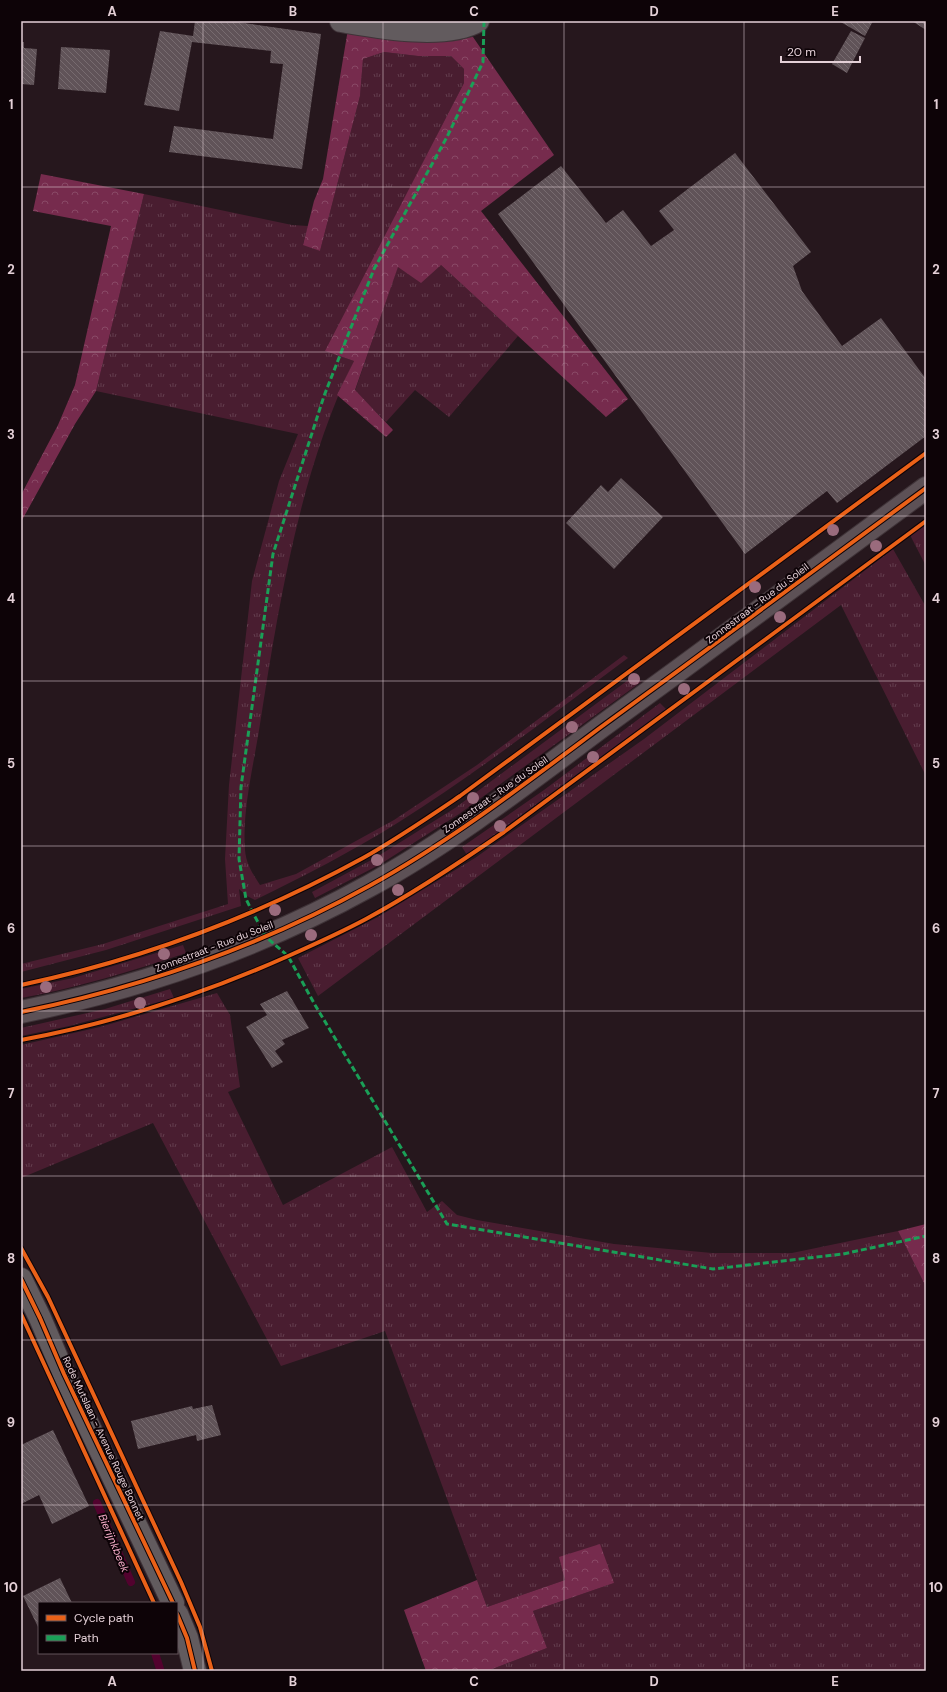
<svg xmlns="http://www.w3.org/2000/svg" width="947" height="1692" font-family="'DM Sans',sans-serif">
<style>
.grass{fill:url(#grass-tufts)}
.forest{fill:url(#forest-crowns)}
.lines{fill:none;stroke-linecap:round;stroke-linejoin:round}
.stream{stroke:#52022e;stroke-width:8}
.building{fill:url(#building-back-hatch)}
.minor-casing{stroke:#3f3338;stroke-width:24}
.major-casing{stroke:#3f3338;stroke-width:24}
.minor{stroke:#625b5e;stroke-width:22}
.major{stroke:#5d5156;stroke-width:22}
.quiet{stroke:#1a9f57;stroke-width:3;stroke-dasharray:6 3;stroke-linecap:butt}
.cycleway-casing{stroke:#0d0307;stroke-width:6}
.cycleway{stroke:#ea6118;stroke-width:4}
.tree{fill:#9a6b7d}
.grid{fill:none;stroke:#e4d0d7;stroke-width:1;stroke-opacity:0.55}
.labels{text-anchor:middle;stroke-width:4;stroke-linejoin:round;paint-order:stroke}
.street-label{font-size:10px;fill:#e4d0d7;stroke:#0d0307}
.water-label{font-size:11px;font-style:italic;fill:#f5acc8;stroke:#0d0307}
.neatline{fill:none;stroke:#e4d0d7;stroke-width:1.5}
.grid-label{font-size:13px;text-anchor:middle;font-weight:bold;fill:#e4d0d7}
</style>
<defs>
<pattern id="grass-tufts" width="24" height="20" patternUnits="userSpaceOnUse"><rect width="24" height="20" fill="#491d30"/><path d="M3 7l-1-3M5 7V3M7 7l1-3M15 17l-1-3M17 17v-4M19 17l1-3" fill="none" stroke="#633d4d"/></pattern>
<pattern id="forest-crowns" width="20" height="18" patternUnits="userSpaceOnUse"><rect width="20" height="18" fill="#762b4d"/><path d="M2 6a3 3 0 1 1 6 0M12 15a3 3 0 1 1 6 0" fill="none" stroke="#894966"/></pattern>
<pattern id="building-back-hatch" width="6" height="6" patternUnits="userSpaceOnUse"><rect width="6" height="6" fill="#605358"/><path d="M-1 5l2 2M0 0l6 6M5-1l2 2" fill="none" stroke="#776b6f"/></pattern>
</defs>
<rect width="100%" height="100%" fill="#26171d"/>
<g class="grass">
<path d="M384,52L418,56H451L464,69V83L326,351L354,361C300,471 279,603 260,724C254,764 242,809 245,850C246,864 253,874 260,885L296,874L394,820L477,765L624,655L628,658C553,714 478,772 399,822C353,851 304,876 255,900L247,896L239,889L241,906L106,950L21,972V964L103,944L228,904L225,859L229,785L252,581L279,481L298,434L96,391L144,194L292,225L308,226L303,244L320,251L360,96L363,59Z"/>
<path d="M441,265L518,336L449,417L415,390L386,422L355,391L398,266Z"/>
<path d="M926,524V566L910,535Z"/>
<path d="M893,549L926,607V776L841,605L318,996L298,958L378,917L475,858L644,739Z"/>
<path d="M635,675L641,682L459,814L379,865L315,898L312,892L375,858L455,808Z"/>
<path d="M660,703L666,709L467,855L462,847L544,790Z"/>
<path d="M183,945L186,953C132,971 77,988 21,998V989L73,978Z"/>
<path d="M170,989L174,998L69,1026L21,1036V1028L105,1009Z"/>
<path d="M217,993L230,1015L240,1087L228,1092L283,1205L392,1147L427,1212L442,1201L457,1215L477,1220L614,1244L712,1253H792L898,1231L926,1287V1671H487L547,1648L533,1611L614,1583L565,1580L487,1607L385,1331L281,1366L153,1123L21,1178V1045L100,1027Z"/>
</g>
<g class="forest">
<path d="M348,29L422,40L473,37L554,155L481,211L628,399L606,417L441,265L421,283L398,267L355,390L393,430L386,437L337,395L354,361L325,351L464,83V69L451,56H418L384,52L363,59L360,96L320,251L303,245L314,201L323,179Z"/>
<path d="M41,174L144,194L96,391L75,424L21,522V495L58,425L75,385L111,226L33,211Z"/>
<path d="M926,1224V1287L898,1231Z"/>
<path d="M600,1544L614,1583L533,1611L547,1648L487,1671H426L404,1610L477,1580L487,1607L565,1580L559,1557Z"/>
</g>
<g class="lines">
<g class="stream">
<path d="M97,1503L131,1582"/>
<path d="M155,1653L160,1669"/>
</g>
</g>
<g class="building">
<path d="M195,21H230L321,34L302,169L169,152L174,126L273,139L283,64L270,63L271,51L192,42L179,111L144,105L160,31L193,36Z"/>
<path d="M839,21H873L865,36Z"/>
<path d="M912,21H926V30Z"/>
<path d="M851,31L865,38L847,73L832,64Z"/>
<path d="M21,42H24V48L37,49L34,85L21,84Z"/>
<path d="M61,47L110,50L106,93L58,89Z"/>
<path d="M735,153L811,252L793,266L802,291L842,346L881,318L926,379V436L837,503L827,491L745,554L498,214L561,166L606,223L623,210L651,246L674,230L659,211Z"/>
<path d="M621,478L663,517L614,569L566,523L601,485L608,492Z"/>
<path d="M287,991L309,1028L282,1040L285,1044L275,1051L283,1062L272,1068L246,1027L267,1015L260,1004Z"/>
<path d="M212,1405L221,1435L197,1441L196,1435L138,1449L131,1421L192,1406L193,1409Z"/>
<path d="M53,1430L89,1506L52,1524L39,1495L21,1504V1445Z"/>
<path d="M60,1578L72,1603H39V1629L23,1596Z"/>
</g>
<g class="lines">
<g class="minor-casing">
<g id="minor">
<path d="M341,21C377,27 445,40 478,21"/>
<path d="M21,1279L40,1318L64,1374L173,1603"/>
<path d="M177,1614L187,1638L195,1671"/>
</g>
</g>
<g class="major-casing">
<path id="major" d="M21,1012C142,987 261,946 369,886C451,841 526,783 601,727C710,648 818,567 926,488"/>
</g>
<use href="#minor" class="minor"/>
<use href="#major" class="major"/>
<path class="quiet" d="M484,21L483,62L447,137L374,269L324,396L273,554L241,787L239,859L246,899L253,913L266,937L288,956L315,1005L447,1224L713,1269L843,1254L926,1236"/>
<g class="cycleway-casing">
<g id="cycleway">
<path d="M21,985C140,960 257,916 363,858C397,839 429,817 460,796L926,453"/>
<path d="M21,1012C142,987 261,946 369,886C451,841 526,783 601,727C710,648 818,567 926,488"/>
<path d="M21,1040C113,1023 201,995 286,957C313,945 340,933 366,919C414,893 459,863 504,832L926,521"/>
<path d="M21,1248L48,1297L181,1582L200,1627L212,1671"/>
<path d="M21,1279L40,1318L64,1374L173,1603"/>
<path d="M21,1314L154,1603"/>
<path d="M177,1614L187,1638L195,1671"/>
</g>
</g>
<use href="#cycleway" class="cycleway"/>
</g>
<g class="tree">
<circle cx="833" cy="530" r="6"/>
<circle cx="876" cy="546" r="6"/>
<circle cx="755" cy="587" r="6"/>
<circle cx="780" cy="617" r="6"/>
<circle cx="634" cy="679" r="6"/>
<circle cx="684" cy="689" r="6"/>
<circle cx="572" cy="727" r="6"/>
<circle cx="593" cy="757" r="6"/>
<circle cx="473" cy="798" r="6"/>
<circle cx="500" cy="826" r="6"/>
<circle cx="377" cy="860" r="6"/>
<circle cx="398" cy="890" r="6"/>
<circle cx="275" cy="910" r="6"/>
<circle cx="311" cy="935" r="6"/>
<circle cx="164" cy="954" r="6"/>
<circle cx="46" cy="987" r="6"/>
<circle cx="140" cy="1003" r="6"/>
</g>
<path class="grid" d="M203,21V1671M383,21V1671M564,21V1671M744,21V1671M21,187H926M21,352H926M21,516H926M21,681H926M21,846H926M21,1011H926M21,1176H926M21,1340H926M21,1505H926"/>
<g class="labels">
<g class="street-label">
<text transform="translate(757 603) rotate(-37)" y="4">Zonnestraat - Rue du Soleil</text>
<text transform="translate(495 794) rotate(-35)" y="4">Zonnestraat - Rue du Soleil</text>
<text transform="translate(214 946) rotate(-21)" y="4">Zonnestraat - Rue du Soleil</text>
<text transform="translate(104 1438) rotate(65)" y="4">Rode Mutslaan - Avenue Rouge Bonnet</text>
</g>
<g class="water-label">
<text transform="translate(114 1543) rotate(67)" y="4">Bierijnkbeek</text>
</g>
</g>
<rect width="947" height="1692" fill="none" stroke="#0d0307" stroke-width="44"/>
<rect x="38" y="1602" width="140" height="52" fill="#0d0307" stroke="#63555a"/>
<rect x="46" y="1615" width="20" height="6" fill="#ea6118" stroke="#63555a"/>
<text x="74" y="1622" font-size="12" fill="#e4d0d7">Cycle path</text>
<rect x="46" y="1635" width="20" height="6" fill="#1a9f57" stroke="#63555a"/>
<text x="74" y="1642" font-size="12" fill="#e4d0d7">Path</text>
<path d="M781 56v6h79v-6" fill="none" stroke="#e4d0d7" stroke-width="2"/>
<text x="787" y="56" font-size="12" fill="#e4d0d7" stroke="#0d0307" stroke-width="3" paint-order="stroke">20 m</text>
<rect x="22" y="22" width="903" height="1648" class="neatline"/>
<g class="grid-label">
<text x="112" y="16">A</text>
<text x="293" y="16">B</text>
<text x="474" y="16">C</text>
<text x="654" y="16">D</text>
<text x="835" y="16">E</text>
<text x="11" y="109">1</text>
<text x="936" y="109">1</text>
<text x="11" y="274">2</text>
<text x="936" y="274">2</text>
<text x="11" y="439">3</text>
<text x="936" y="439">3</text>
<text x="11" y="603">4</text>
<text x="936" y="603">4</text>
<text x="11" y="768">5</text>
<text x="936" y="768">5</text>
<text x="11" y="933">6</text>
<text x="936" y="933">6</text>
<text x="11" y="1098">7</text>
<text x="936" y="1098">7</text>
<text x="11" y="1263">8</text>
<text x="936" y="1263">8</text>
<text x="11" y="1427">9</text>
<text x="936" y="1427">9</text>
<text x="11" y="1592">10</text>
<text x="936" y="1592">10</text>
<text x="112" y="1686">A</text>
<text x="293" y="1686">B</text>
<text x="474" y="1686">C</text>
<text x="654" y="1686">D</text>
<text x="835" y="1686">E</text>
</g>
</svg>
